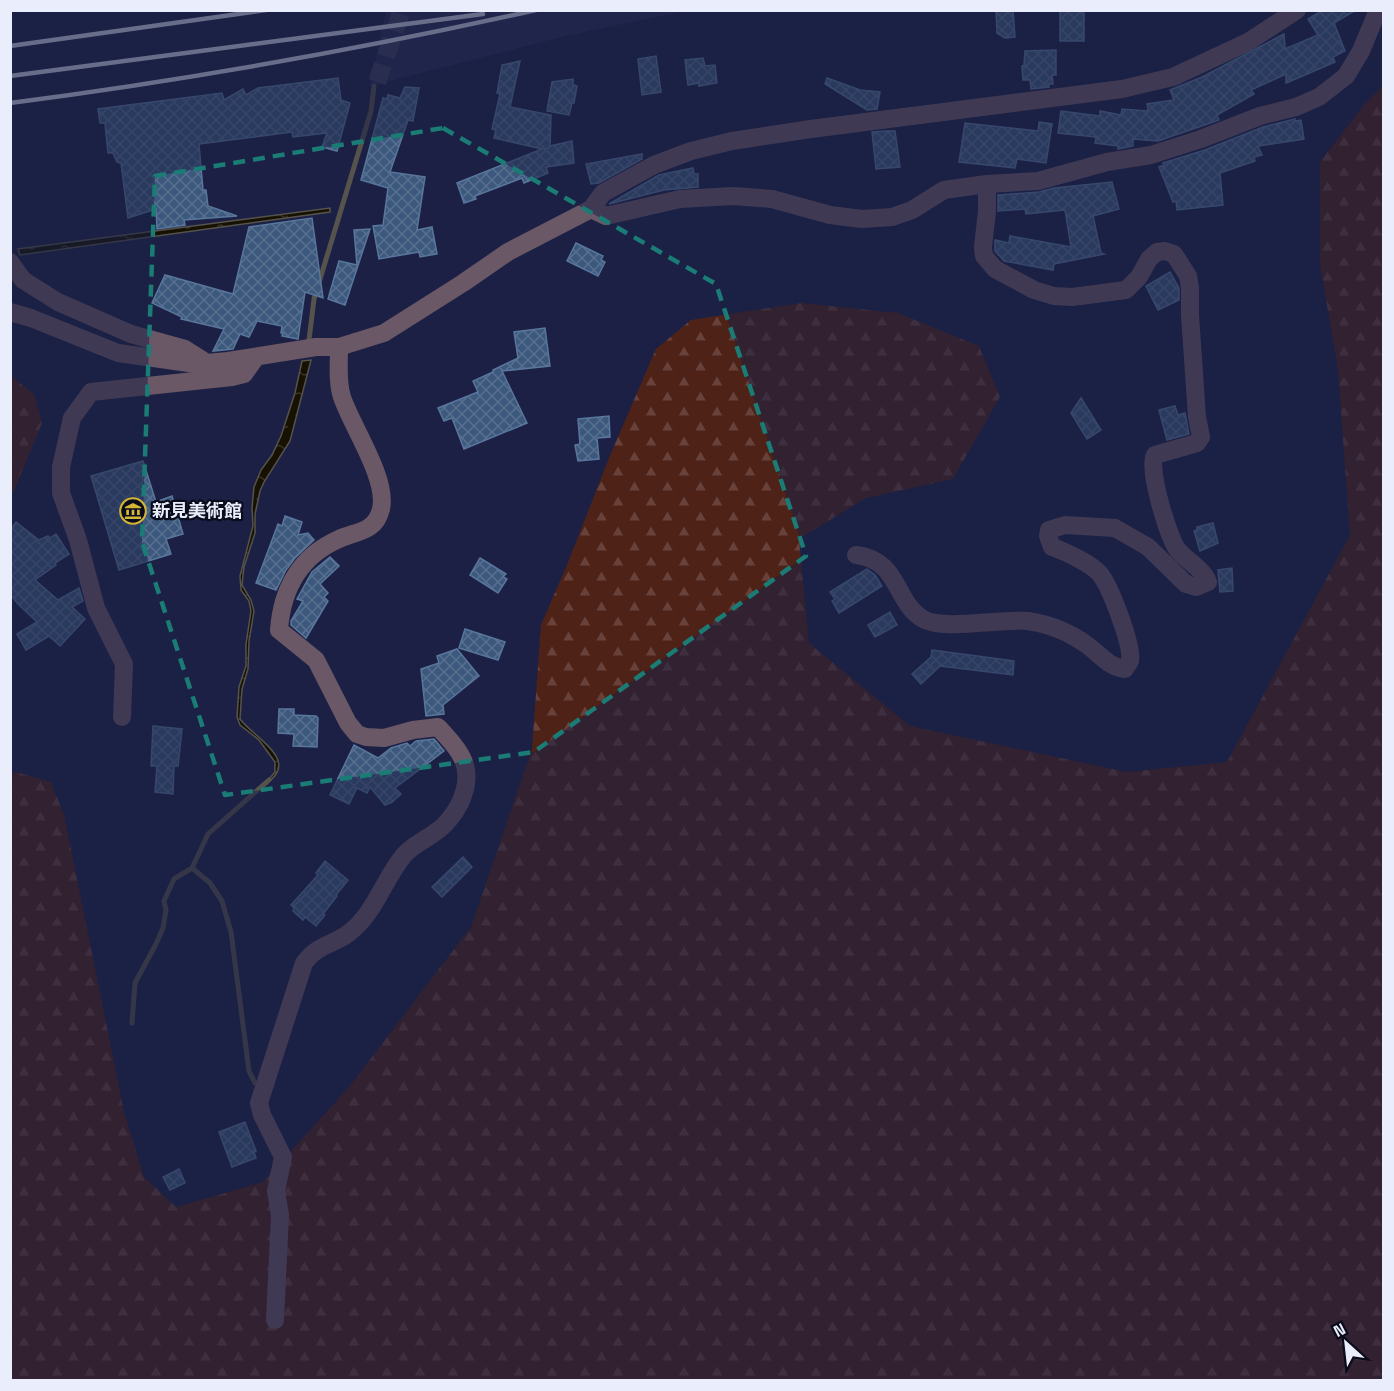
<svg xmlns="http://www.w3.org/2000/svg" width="1394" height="1391" font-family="'Space Grotesk','Noto Sans JP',sans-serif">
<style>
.built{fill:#262b55}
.forest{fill:url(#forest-firs)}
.water{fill:url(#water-ripples);stroke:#55534c;stroke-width:1.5}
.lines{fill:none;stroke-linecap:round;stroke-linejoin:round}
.stream{stroke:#55534c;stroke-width:5}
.building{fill:url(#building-cross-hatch);stroke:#59769c;stroke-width:1.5}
.street-tunnel{stroke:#3b3f60;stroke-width:18;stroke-dasharray:18 9;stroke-linecap:butt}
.street{stroke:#6a5866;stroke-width:18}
.rail{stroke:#c6cadd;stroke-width:4.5}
.marked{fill:none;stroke:#1a7c75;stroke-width:4.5;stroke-dasharray:12 8;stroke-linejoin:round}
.labels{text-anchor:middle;stroke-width:4.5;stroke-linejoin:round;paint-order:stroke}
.poi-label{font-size:18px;font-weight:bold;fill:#e9edfc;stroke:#0a0c1c;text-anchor:start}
</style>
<defs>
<pattern id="forest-firs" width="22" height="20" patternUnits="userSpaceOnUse" patternTransform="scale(1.5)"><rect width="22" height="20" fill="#4e2217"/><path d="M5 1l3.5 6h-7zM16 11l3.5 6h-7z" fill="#68423a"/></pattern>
<pattern id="water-ripples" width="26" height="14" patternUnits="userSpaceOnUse" patternTransform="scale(1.5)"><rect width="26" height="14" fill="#161101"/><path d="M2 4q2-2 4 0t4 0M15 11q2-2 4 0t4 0" fill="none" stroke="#383427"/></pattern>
<pattern id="building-cross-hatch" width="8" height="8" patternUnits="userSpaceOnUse" patternTransform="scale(1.5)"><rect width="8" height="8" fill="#3c587c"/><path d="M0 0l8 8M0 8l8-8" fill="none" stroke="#587090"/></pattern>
</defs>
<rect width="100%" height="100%" fill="#1c2045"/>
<path class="built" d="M386,11V10L684,11L570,35L370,86Z"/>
<g class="forest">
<path d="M1383,86V1380H11V774L16,772L51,782L64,815L124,1112L144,1177L176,1207L263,1182L349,1087L471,927L532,749L541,625L567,565L609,458L656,349L691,320L801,303L898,313L979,346L1000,397L953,479L866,498L799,539L809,643L910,726L1127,772L1227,762L1350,535L1338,370L1320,264V162L1364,105Z"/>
<path d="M11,376L34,394L42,423L11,498Z"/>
</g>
<g class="water">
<path d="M330,208V212L20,255L18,249Z"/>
<path d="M311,360L290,441L264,482L260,491L255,514V533L244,567L242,585L251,600L254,611L249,641L248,669L242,689L240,719C254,738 303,761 264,785L275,772V762L259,740L240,725L237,717L239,687L246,666V644L251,611L249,601L241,590L240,576L253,526L252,508L254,487L261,470L272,455L281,436L295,393L302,361Z"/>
</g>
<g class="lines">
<g class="stream">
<path d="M309,340L314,299L371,111L374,86"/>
<path d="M192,868L210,883L222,901L231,932L249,1071L255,1083"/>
<path d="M132,1023L135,983L156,944L163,928L166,910L164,901L174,879L192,868L208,834L269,780"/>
</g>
</g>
<g class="building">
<path d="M996,10H1013L1015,37L1005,38L997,33Z"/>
<rect x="1060" y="10" width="24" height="31"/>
<path d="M1323,10H1356L1334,23L1345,51L1333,57L1335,62L1286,83V74L1251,90L1254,94L1217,115L1219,120L1158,141L1133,139V146L1118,149V146L1095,143L1096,137L1058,133L1061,111L1100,116V111L1121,115L1122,109L1148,111L1147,104L1174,100L1170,90L1202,77L1284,34L1285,49L1318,35L1308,19Z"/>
<path d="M1056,50V75H1052L1053,84H1048L1049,87L1031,89L1030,80H1023L1022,66L1024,65L1025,51Z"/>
<path d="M656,56L661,92L642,95L638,59Z"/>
<path d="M703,58L705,66L715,65L717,83L699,86V83L688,85L685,60Z"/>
<path d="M520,61L510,107L551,115L550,146L572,141L574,163L546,167L548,173L524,183L522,178L475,196L476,199L464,203L457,183L542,149L494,138L496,130L492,129L500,94L497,93L502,65Z"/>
<path d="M338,78L341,100L350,103L337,151L322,147L327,133L293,137L292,132L199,144L203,190H206L208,206L237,216L184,220L185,225L157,229L156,209L128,218L121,163L117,162L113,153H108L105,123H100L98,109L222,93L224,100L243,89L246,95L258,88Z"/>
<path d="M827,78L860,90L880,92L877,109L867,110L825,84Z"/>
<path d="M573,79V85L577,86L574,103H572L569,115L547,111L552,82Z"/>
<path d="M405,87L419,88L413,121L408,120L390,172L425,177L417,230L432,227L437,254L420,257L419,252L379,259L373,226L383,225L388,188L361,180L383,98L387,99L388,95L400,98Z"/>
<path d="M1295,119V121L1301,120L1304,139L1258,146L1262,155L1254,157L1255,161L1220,173L1223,205L1177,210L1176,201L1173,202L1159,167L1164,165L1163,163L1205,150L1263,127Z"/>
<path d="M1039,122L1052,124L1046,163L1017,159L1015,168L959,162L965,123L1038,131Z"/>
<path d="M886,131H895L900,167L876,169L872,132Z"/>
<path d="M642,154V159L599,183L591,184L586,164Z"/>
<path d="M693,168L694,174H698V187L664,190L609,204L659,175Z"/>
<path d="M1112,182L1119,209L1093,216L1101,253L1104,254L1054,264L1053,270L1004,261L995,251V240L1009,243L1010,236L1071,247L1065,210L1026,214L1025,209L998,211V195L1039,192L1054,188Z"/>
<path d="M312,218L323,298L305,292L298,339L282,336L283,333H281L282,326L257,321L249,337L240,334L233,349L213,351L224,329L181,319L182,317L152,303L165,275L233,294L249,227Z"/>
<path d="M370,229L345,305L328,299L339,261L357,265L354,230Z"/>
<path d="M576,243L603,256L601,260L605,262L598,276L567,261Z"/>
<path d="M1170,272L1179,288V300L1158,310L1146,286Z"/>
<path d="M545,328L550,366L502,371L527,423L464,449L452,418L444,421L438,408L478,392L473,381L493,372V370L518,358L514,332Z"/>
<path d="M1081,398L1101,430L1087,439L1071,413Z"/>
<path d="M1175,406L1178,415L1185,413L1189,434L1167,440L1159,410Z"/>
<path d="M609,416L610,437L597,438L599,459L578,461L575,445L580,444L578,419Z"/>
<path d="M143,461L156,502L172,496L183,534L166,539L171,554L119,570L91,476Z"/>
<path d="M285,516L302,522L298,535L308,533L314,540L295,558L286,570L276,590L256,583L278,524L282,526Z"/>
<path d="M16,522L39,540L48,536L50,538L56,534L69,554L55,563L56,565L35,580L58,600L79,588L83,601L72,607L85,619L60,646L49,636L26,650L17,634L37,622L18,604L10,594V530Z"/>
<path d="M1213,523L1218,543L1200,551L1194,531L1197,530V527Z"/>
<path d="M330,557L339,566L320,584L328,593L324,597L328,601L306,638L291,625V621L303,601L297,599L312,572Z"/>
<path d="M480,558L506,574L503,577L507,579L498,593L470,575Z"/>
<path d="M1232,568L1233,591L1220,592L1218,570Z"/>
<path d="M867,569L875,575L882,586L839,613L832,601L835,599L830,592Z"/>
<path d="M890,612L897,625L875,637L868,625Z"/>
<path d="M465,629L505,642L498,660L459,648Z"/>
<path d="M457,649L479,676L443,705L444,714L426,716L421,669L439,663L437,656Z"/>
<path d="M932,650L1014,661L1013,675L940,666L921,684L912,674L931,657Z"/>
<path d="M279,709H294V715L316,716L318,718L317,747L293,746L294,734L278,733Z"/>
<path d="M153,726L182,729L178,766H174L173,794L155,792L157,766H151Z"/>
<path d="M434,739L444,751L395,788L401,794L392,802L385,805L370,787L367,793L357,788L349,804L330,795L354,745L378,758L391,748L407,743L410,746L416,741Z"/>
<path d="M463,857L472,867L442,897L432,887Z"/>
<path d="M325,861L348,880L336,895L337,896L323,914L325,915L316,926L305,917L303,920L293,911L294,908L291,905L318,875L316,873Z"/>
<path d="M245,1122L256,1151L254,1152L256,1158L232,1167L219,1132Z"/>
<path d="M179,1169L185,1183L170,1190L163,1177Z"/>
</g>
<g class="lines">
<path class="street-tunnel" d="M377,82L402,10"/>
<g class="street">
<path d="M591,209L606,216L680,199L733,196L772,199L830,215L862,219L892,217L912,210L944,190L987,184L1038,181L1107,162L1151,155L1201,139L1260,116L1296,107L1319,97L1346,76L1361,51L1378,10"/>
<path d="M10,262L23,280L58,302L131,334L185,349L207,363"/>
<path d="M10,312L31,318L118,353L196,364L228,361L316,347H339L384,333L463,283L508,252L591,209L603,193L654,165L691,151L732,141L811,129L1122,89L1173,77L1248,42L1297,10"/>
<path d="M856,555C900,560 894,602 923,619C944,631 1002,618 1028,621C1049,624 1069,632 1087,645C1100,654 1108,667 1125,669C1126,666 1129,664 1130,661C1133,646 1110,586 1100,574C1092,564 1064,551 1052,547L1048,536L1049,530L1065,525L1115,528L1148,547L1186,584L1196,587L1208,582C1203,568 1186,561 1177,549C1168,535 1147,468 1155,455L1197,443L1201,437L1197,417L1190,315V288L1188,276L1174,254L1165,251L1157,252L1149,259L1139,277L1126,290L1072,297L1054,296L1034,290L995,269L984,256L983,247L987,211V184"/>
<path d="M122,717L124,664L96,608L78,540L61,493V467L72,418L91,392L232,377L244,374L256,357"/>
<path d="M275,1320L280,1215L276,1191L283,1157L262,1115L259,1103L304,963C318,944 333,945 349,933C375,913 384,879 404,855C413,845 427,839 437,831C446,825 455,813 460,803C476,768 461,752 438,727L413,730L384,738L366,737L357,734L348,723L316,660L279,630C282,589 300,556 339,539C356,531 375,533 381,509C388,479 352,427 342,397C337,382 339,363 339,347"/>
</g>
<g class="rail">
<path d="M10,46L266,10"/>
<path d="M10,76L483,14"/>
<path d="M10,103C187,80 362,49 536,10"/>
</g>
</g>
<path d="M0 0H1394V1391H0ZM443,128L716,284L806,556L534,752L225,795L142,542L155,176Z" fill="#1c2045" fill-opacity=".55" fill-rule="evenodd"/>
<path class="marked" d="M443,128L716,284L806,556L534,752L225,795L142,542L155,176Z"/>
<defs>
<g id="museum-ring" transform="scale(1.35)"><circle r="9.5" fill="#0a0c1c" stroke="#d4b635" stroke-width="1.5"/><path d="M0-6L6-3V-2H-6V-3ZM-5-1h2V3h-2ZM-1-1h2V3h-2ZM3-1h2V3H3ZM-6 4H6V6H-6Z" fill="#d4b635"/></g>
</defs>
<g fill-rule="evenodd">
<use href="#museum-ring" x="133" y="511"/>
</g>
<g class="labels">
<g class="poi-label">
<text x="152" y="517">新見美術館</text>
</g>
</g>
<rect width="1394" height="1391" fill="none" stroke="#e9edfc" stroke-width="24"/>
<g transform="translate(1346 1343) rotate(333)" stroke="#0a0c1c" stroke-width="4.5" paint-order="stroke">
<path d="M0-4.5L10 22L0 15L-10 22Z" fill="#e9edfc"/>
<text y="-9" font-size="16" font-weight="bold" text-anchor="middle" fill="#e9edfc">N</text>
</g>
</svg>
